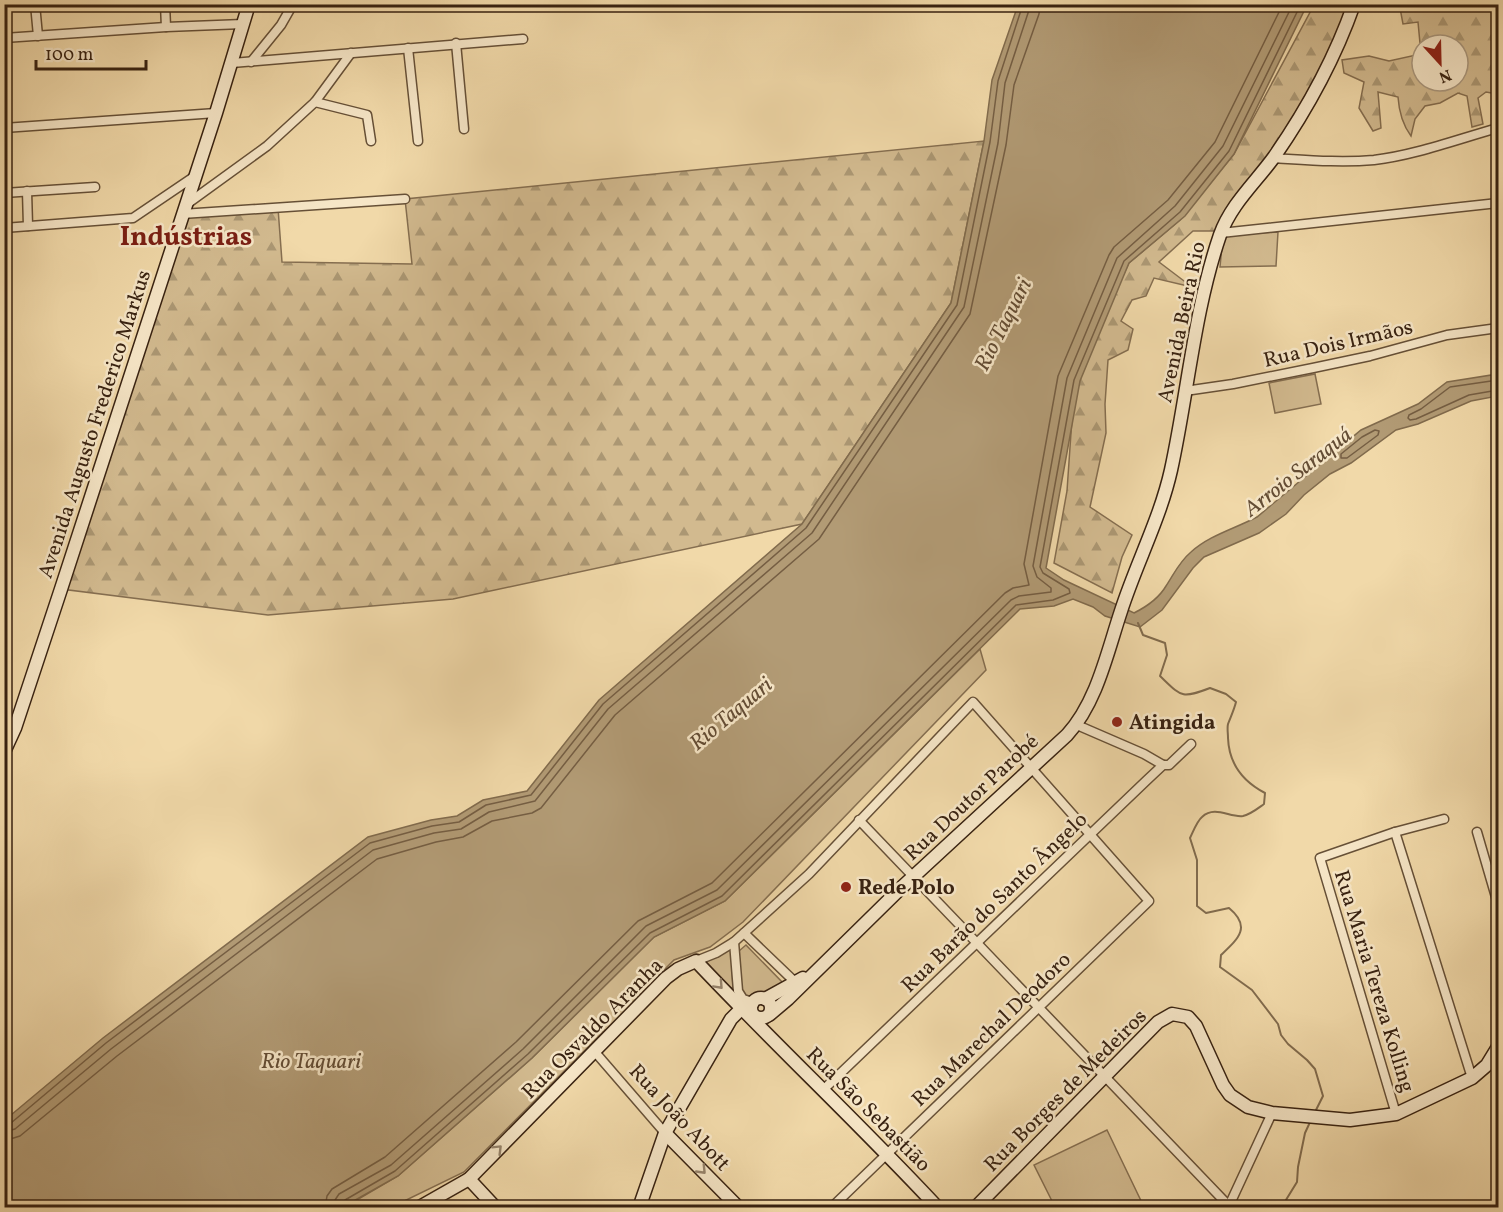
<svg xmlns="http://www.w3.org/2000/svg" width="1503" height="1212" font-family="Vollkorn,serif">
<style>
.forest{fill:url(#forest-firs);stroke:#856e50;stroke-width:1.5;fill-rule:evenodd}
.park{fill:#d2ba8f;stroke:#856e50;stroke-width:1.5}
.water{fill:#b29b75;stroke:#816b4d;stroke-width:1.5}
.lines{fill:none;stroke-linecap:round;stroke-linejoin:round}
.shore{stroke:#755e43;stroke-width:1.5}
.stream{stroke:#816b4d;stroke-width:2}
.street-casing{stroke:#665037;stroke-width:11}
.secondary-casing{stroke:#382211;stroke-width:15}
.street{stroke:#f6e6c7;stroke-width:8}
.secondary{stroke:#f6e6c7;stroke-width:12}
.oneway{stroke:#97846c}
.poi-dot{fill:#8f2418;stroke:#f6e6c7;stroke-width:2}
.labels{text-anchor:middle;stroke-width:5;stroke-linejoin:round;paint-order:stroke}
.street-label{font-size:21px;fill:#382211;stroke:#f6e6c7}
.poi-label{font-size:21px;font-weight:bold;fill:#382211;stroke:#f6e6c7;text-anchor:start}
.water-label{font-size:22px;font-style:italic;fill:#634c34;stroke:#f6e6c7}
.district-label{font-size:27px;font-weight:bold;fill:#7a1f14;stroke:#f6e6c7}
</style>
<defs>
<pattern id="forest-firs" width="22" height="20" patternUnits="userSpaceOnUse" patternTransform="scale(1.5)"><rect width="22" height="20" fill="#d2ba8f"/><path d="M5 1l3.5 6h-7zM16 11l3.5 6h-7z" fill="#ab9773"/></pattern>
</defs>
<rect width="100%" height="100%" fill="#f1d9a9"/>
<filter id="stains"><feTurbulence type="fractalNoise" baseFrequency=".00333" numOctaves="4"/><feColorMatrix values="0 0 0 0 .2 0 0 0 0 .09 0 0 0 0 .02 0 0 0 .5 -.17"/></filter>
<radialGradient id="worn" r=".72"><stop offset=".6" stop-color="#630" stop-opacity="0"/><stop offset="1" stop-color="#630" stop-opacity=".3"/></radialGradient>
<g class="forest">
<path d="M1314,5H1351L1338,43L1272,156L1217,231H1193L1159,262L1192,287L1154,278L1146,296L1132,300L1121,321L1133,329L1128,350L1108,360L1105,404L1106,433L1090,507L1132,535L1122,557L1112,593L1054,563L1067,491L1075,375L1129,263L1180,220L1234,154Z"/>
<path d="M1394,5H1498V94L1486,92L1478,98L1483,124L1472,127L1467,96L1458,93L1440,103L1425,106L1415,119L1411,136C1402,124 1399,112 1398,97L1378,92L1381,128L1373,131L1359,108L1364,82L1344,73L1342,60L1369,56L1389,61L1421,54L1418,22L1403,24L1400,8ZM1422,45H1458V81H1422Z"/>
<path d="M984,141L951,303L802,524L453,599L268,615L61,589L182,214L278,208L282,262L412,264L405,199Z"/>
</g>
<g class="park">
<path d="M1278,232L1276,266L1220,267L1223,235Z"/>
<path d="M1315,374L1321,404L1275,413L1269,383Z"/>
<path d="M980,649L986,670L743,922L710,947L674,960L653,981L655,984L606,1030H605L464,1172L392,1207L343,1208L398,1176L532,1058L654,937L725,901Z"/>
<path d="M746,945L784,984L747,1000L741,994L739,951Z"/>
<path d="M731,948L733,987L729,990L701,963Z"/>
<path d="M1107,1130L1144,1207H1055L1034,1165Z"/>
</g>
<path class="water" d="M1018,5H1307L1234,154L1185,216L1129,263L1080,381L1046,568L1064,580L1134,613C1146,607 1159,598 1166,586C1174,574 1179,562 1191,552C1210,535 1234,529 1257,517L1361,430L1418,404L1447,382L1498,374V396L1471,401L1418,424L1396,430L1351,463L1330,474L1304,495L1286,514L1259,533L1204,557L1193,568L1162,610L1140,627L1105,616L1093,607L1073,599L1054,606L1020,609L725,901L654,937L532,1058L398,1176L343,1207L5,1208V1120L103,1038L368,837L431,820L457,816L483,800L527,791L599,700L802,524L951,303L984,141L992,80Z"/>
<g class="lines">
<g class="shore">
<path d="M1498,380L1450,387L1421,409L1409,415L1408,418L1410,420L1416,419L1469,395L1498,390"/>
<path d="M1375,430L1379,431L1378,435L1347,458H1341V454L1362,437Z"/>
<path d="M4,1124L11,1123L106,1043L370,843L432,826L459,822L486,805L531,795L603,704L806,528L957,305L990,142L998,81L1023,4"/>
<path d="M4,1132L15,1129L111,1049L373,850L434,833L461,829L489,812L535,801L608,709L812,533L964,307L998,143L1005,83L1031,4"/>
<path d="M4,1141L20,1136L117,1056L377,859L436,842L463,837L492,821L532,813L541,808L615,715L819,539L970,314L1006,145L1014,85L1039,14L1040,4"/>
<path d="M325,1208L327,1196L332,1189L385,1157L516,1042L638,921L712,883L1005,593L1013,588L1029,585L1024,564L1058,376L1109,255L1114,247L1168,200L1215,142L1283,4"/>
<path d="M334,1208L335,1200L339,1194L391,1165L523,1049L646,926L717,890L1011,600L1019,596L1051,592V588L1037,577L1033,566L1067,378L1117,258L1175,206L1223,146L1293,4"/>
<path d="M341,1208L345,1200L395,1171L528,1054L650,933L722,896L1016,605L1053,600L1070,593L1069,589L1043,573L1040,567L1074,380L1124,261L1180,212L1229,151L1301,4"/>
</g>
<g class="stream">
<path d="M1138,623L1143,635L1165,643L1167,655L1160,676C1182,697 1181,699 1210,688L1226,694L1236,702C1234,710 1231,716 1228,724C1227,728 1228,733 1228,738C1229,764 1242,781 1265,793L1264,804C1257,809 1251,814 1243,816C1230,818 1215,805 1202,817C1197,821 1193,832 1190,838L1197,860V906L1206,913L1229,908C1252,927 1238,939 1221,955L1220,967L1252,990L1278,1024L1281,1035L1288,1044L1307,1060L1315,1069L1323,1096L1315,1112"/>
<path d="M1281,1208L1297,1182L1298,1167L1305,1133L1311,1120"/>
</g>
<g class="street-casing">
<g id="street">
<path d="M35,4L38,36"/>
<path d="M165,4L166,27"/>
<path d="M4,38L166,27L243,24"/>
<path d="M456,43L464,129"/>
<path d="M408,48L418,141"/>
<path d="M251,62L281,25L293,4"/>
<path d="M232,63L523,39"/>
<path d="M315,102L367,115L371,141"/>
<path d="M4,128L216,113"/>
<path d="M1273,158C1307,160 1340,163 1374,160C1416,155 1458,139 1498,128"/>
<path d="M27,191L28,226"/>
<path d="M4,193L95,187"/>
<path d="M187,204L267,146L315,102L351,53"/>
<path d="M182,214L405,199"/>
<path d="M4,228L133,218L195,176"/>
<path d="M1221,233L1498,203"/>
<path d="M1185,391L1233,384L1313,368L1370,356L1447,335L1498,328"/>
<path d="M1077,725L1144,754L1163,765"/>
<path d="M859,820L1229,1206"/>
<path d="M1395,832L1472,1078"/>
<path d="M1477,832L1498,904"/>
<path d="M744,933L795,982"/>
<path d="M734,942L738,991L743,999L753,1002"/>
<path d="M696,961L716,953L734,942L809,874L973,702L1149,901L831,1208"/>
<path d="M595,1052L665,1133"/>
<path d="M823,1090L1147,780L1163,765H1169L1191,744"/>
<path d="M1396,1114L1320,858L1395,832L1444,819"/>
<path d="M1228,1208L1272,1113"/>
</g>
</g>
<g class="secondary-casing">
<g id="secondary">
<path d="M4,752L15,728L61,589L216,113L249,4"/>
<circle cx="761" cy="1008" r="10"/>
<path d="M765,999L803,978"/>
<path d="M769,1015L788,999L901,888L1067,735C1097,702 1107,653 1121,611C1136,564 1160,519 1171,470C1188,392 1194,311 1220,235C1231,204 1256,182 1274,157C1308,108 1334,61 1354,4"/>
<path d="M665,1133L739,1208"/>
<path d="M469,1179L496,1208"/>
<path d="M418,1208L469,1179L666,978L678,969L696,961C775,1045 859,1123 938,1208"/>
<path d="M639,1208L665,1133L731,1019L741,1009L752,1004"/>
<path d="M975,1208L1158,1022L1172,1014L1188,1017L1196,1026L1223,1085L1230,1095L1248,1107L1272,1113L1350,1120L1396,1114L1472,1078L1487,1065L1498,1047"/>
</g>
</g>
<use href="#street" class="street"/>
<use href="#secondary" class="secondary"/>
</g>
<defs><path id="oneway-chevron" d="M-2-3.5L2.5 0L-2 3.5" fill="none" stroke-width="1.6" stroke-linecap="round" stroke-linejoin="round" transform="scale(1.5)"/></defs>
<g class="oneway">
<use href="#oneway-chevron" transform="translate(719 985) rotate(47)"/>
<use href="#oneway-chevron" transform="translate(498 1149) rotate(-45)"/>
<use href="#oneway-chevron" transform="translate(702 1170) rotate(46)"/>
</g>
<g class="poi-dot">
<circle cx="1117" cy="722" r="6"/>
<circle cx="846" cy="887" r="6"/>
</g>
<g class="labels">
<g class="street-label">
<text transform="translate(1181 322) rotate(-78)" y="7">Avenida Beira Rio</text>
<text transform="translate(1338 343) rotate(-13)" y="7">Rua Dois Irmãos</text>
<text transform="translate(94 424) rotate(-72)" y="7">Avenida Augusto Frederico Markus</text>
<text transform="translate(971 797) rotate(-43)" y="7">Rua Doutor Parobé</text>
<text transform="translate(994 902) rotate(-44)" y="7">Rua Barão do Santo Ângelo</text>
<text transform="translate(1375 981) rotate(73)" y="7">Rua Maria Tereza Kolling</text>
<text transform="translate(592 1028) rotate(-45)" y="7">Rua Osvaldo Aranha</text>
<text transform="translate(991 1029) rotate(-44)" y="7">Rua Marechal Deodoro</text>
<text transform="translate(1065 1090) rotate(-45)" y="7">Rua Borges de Medeiros</text>
<text transform="translate(869 1109) rotate(45)" y="7">Rua São Sebastião</text>
<text transform="translate(680 1117) rotate(47)" y="7">Rua João Abott</text>
</g>
<g class="poi-label">
<text x="1129" y="729">Atingida</text>
<text x="858" y="894">Rede Polo</text>
</g>
<g class="water-label">
<text transform="translate(1002 324) rotate(-63)" y="8">Rio Taquari</text>
<text transform="translate(1297 471) rotate(-38)" y="8">Arroio Saraquá</text>
<text transform="translate(730 713) rotate(-40)" y="8">Rio Taquari</text>
<text x="311" y="1068">Rio Taquari</text>
</g>
<g class="district-label">
<text x="186" y="245">Indústrias</text>
</g>
</g>
<rect width="1503" height="1212" fill="none" stroke="#f1d9a9" stroke-width="24"/>
<rect x="6" y="6" width="1491" height="1200" fill="none" stroke="#382211" stroke-width="3"/>
<rect x="12" y="12" width="1479" height="1188" fill="none" stroke="#382211" stroke-width="1.5"/>
<g transform="translate(1440 63) rotate(158)"><circle r="28" fill="#f6e6c7" stroke="#aa987e" stroke-width="1.5"/>
<path d="M0-4.5L10 22L0 15L-10 22Z" fill="#8f2418"/>
<text y="-9" font-size="16" font-weight="bold" text-anchor="middle" fill="#382211">N</text>
</g>
<path d="M36 60v9h110v-9" fill="none" stroke="#382211" stroke-width="3"/>
<text x="45" y="60" font-size="18" fill="#382211" stroke="#f6e6c7" stroke-width="4.5" paint-order="stroke">100 m</text>
<rect width="100%" height="100%" filter="url(#stains)"/>
<rect width="100%" height="100%" fill="url(#worn)"/>
</svg>
